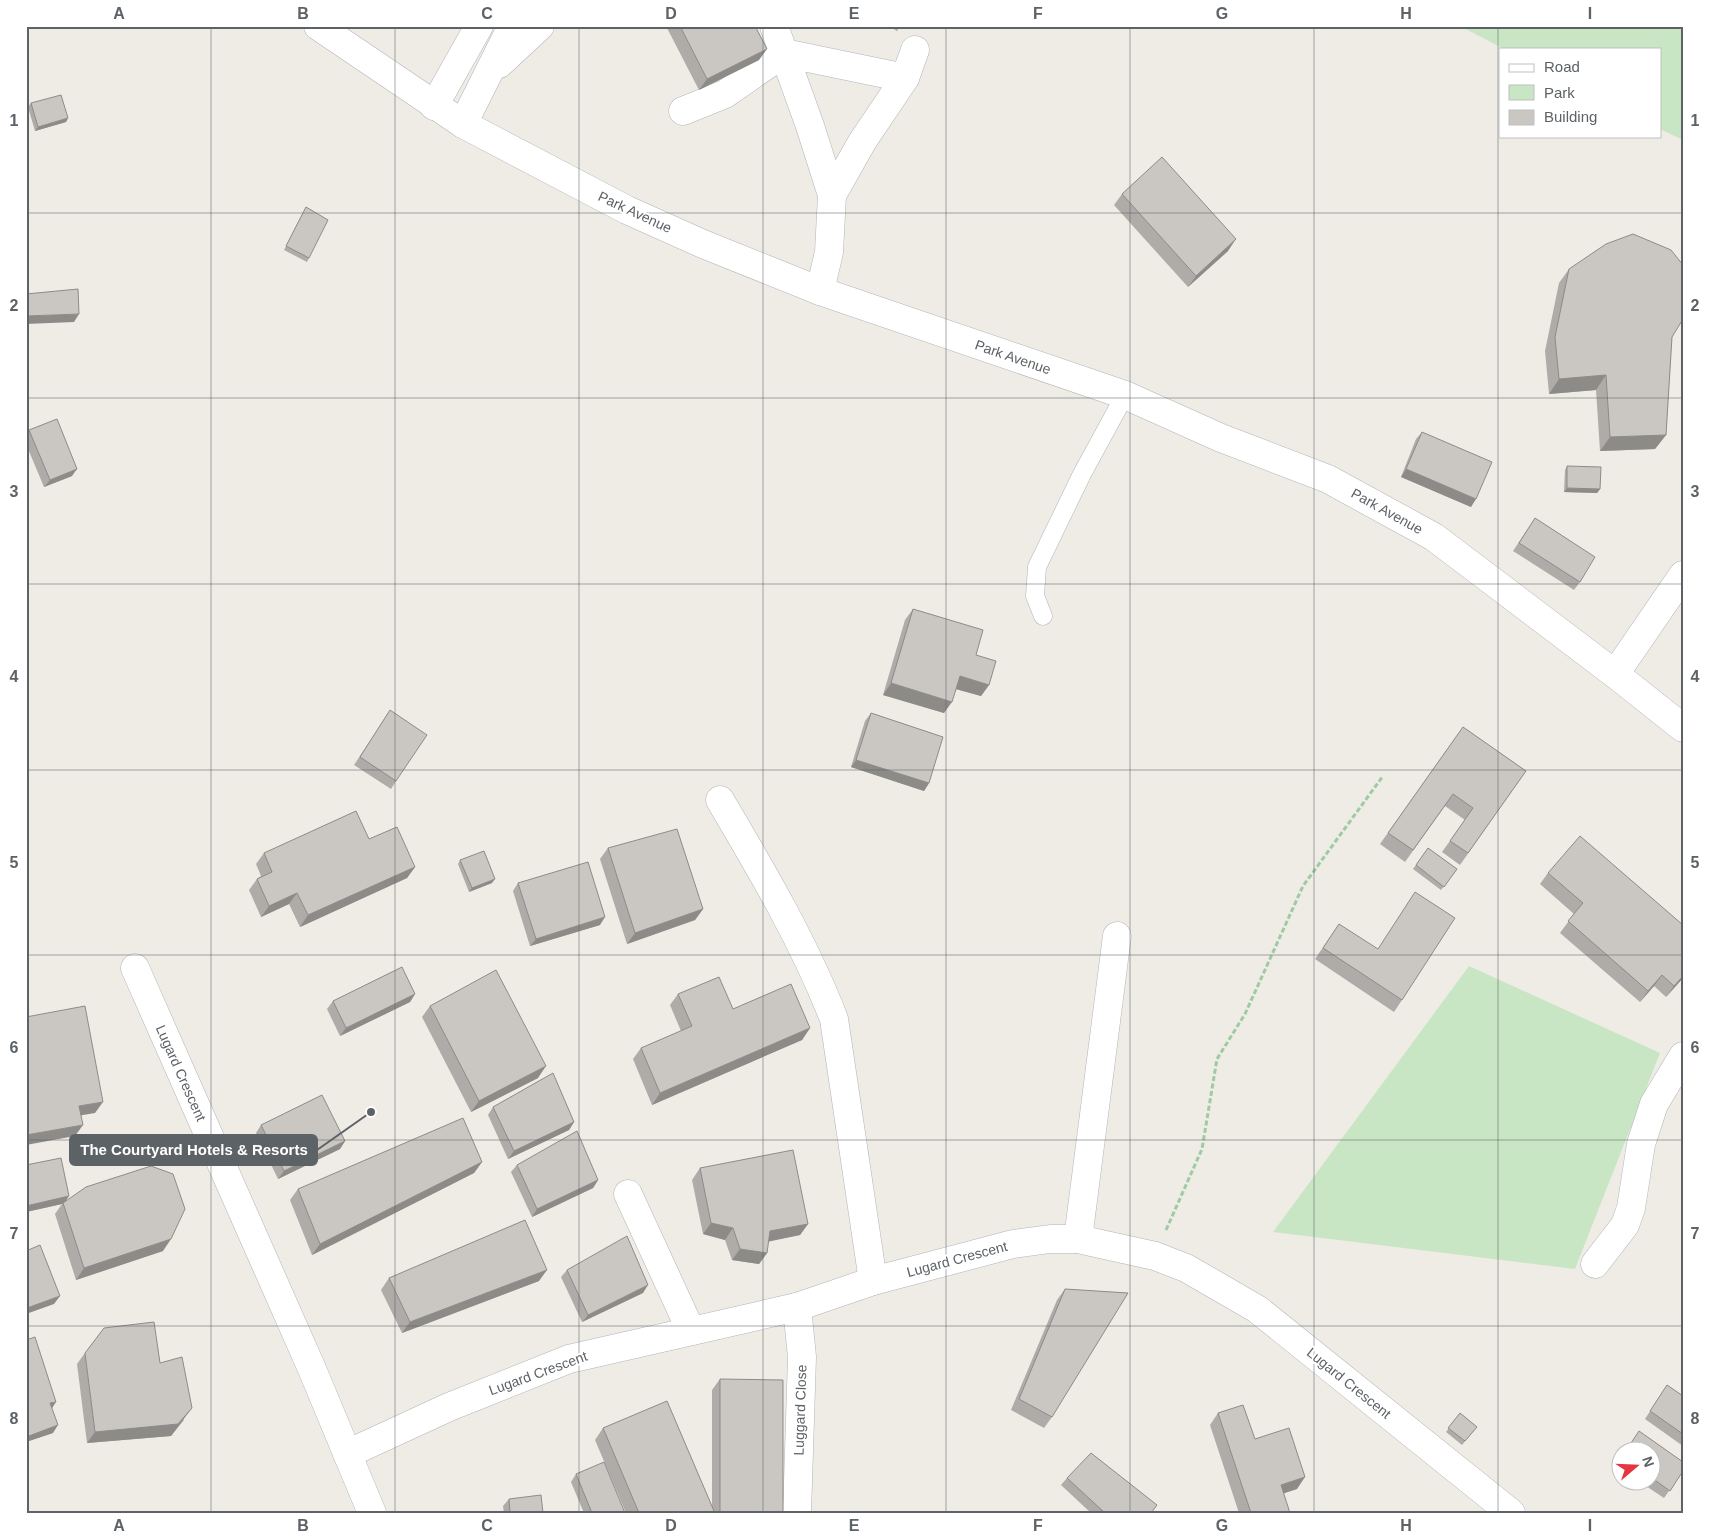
<svg xmlns="http://www.w3.org/2000/svg" width="1709" height="1539" font-family="Arial,sans-serif">
<style>
.green{fill:#c8e6c3}
.lines{fill:none;stroke-linecap:round;stroke-linejoin:round}
.service-casing{stroke:#b1b4b8;stroke-width:19}
.minor-casing{stroke:#b1b4b8;stroke-width:29}
.tertiary-casing{stroke:#b1b4b8;stroke-width:29}
.path{stroke:#9ecaa4;stroke-width:3;stroke-dasharray:5 2.5;stroke-linecap:butt}
.service{stroke:#fff;stroke-width:18}
.minor{stroke:#fff;stroke-width:28}
.tertiary{stroke:#fff;stroke-width:28}
.wall{fill:#aeaba8}
.shaded-wall{fill:#8d8b88}
.building{fill:#cac7c3;stroke:#8d8b88}
.grid{fill:none;stroke:#5d6266;stroke-width:1;stroke-opacity:0.55}
.labels{text-anchor:middle;stroke-width:4;stroke-linejoin:round;paint-order:stroke}
.street-label{font-size:14px;fill:#5d6266;stroke:#fff}
.leader{fill:none;stroke:#5d6266;stroke-width:2}
.callout-dot{fill:#5d6266;stroke:#fff;stroke-width:2}
.callout{fill:#5d6266;stroke:#5d6266;stroke-width:2}
.callout-label{font-size:15px;text-anchor:middle;font-weight:bold;fill:#fff}
.neatline{fill:none;stroke:#5d6266;stroke-width:2}
.grid-label{font-size:16px;text-anchor:middle;font-weight:bold;fill:#5d6266}
</style>
<rect width="100%" height="100%" fill="#efece6"/>
<g class="green">
<path d="M1460,26H1683V140L1660,129V49H1504Z"/>
<path d="M1469,966L1660,1053L1575,1269L1273,1232Z"/>
</g>
<g class="lines">
<g class="service-casing">
<path id="service" d="M1043,616L1035,596L1037,567L1082,474L1125,395"/>
</g>
<g class="minor-casing">
<g id="minor">
<path d="M774,26L810,126L832,195L829,252L820,291"/>
<path d="M499,64L540,26"/>
<path d="M434,106L479,26"/>
<path d="M683,111L725,94L784,53L905,78"/>
<path d="M463,124L512,26"/>
<path d="M832,195L862,142L905,78L915,50"/>
<path d="M1615,674L1683,575"/>
<path d="M720,800C762,871 804,942 834,1019L873,1281"/>
<path d="M135,968L312,1369L372,1513"/>
<path d="M628,1194L691,1331"/>
<path d="M1078,1239L1117,936"/>
<path d="M1595,1264L1625,1225L1631,1208L1641,1144L1654,1104L1683,1056"/>
<path d="M797,1307L802,1357L797,1513"/>
<path d="M347,1454L449,1407L569,1359L797,1307L873,1281L1013,1244L1050,1239H1078L1155,1256L1186,1268L1257,1309L1511,1513"/>
</g>
</g>
<g class="tertiary-casing">
<path id="tertiary" d="M318,26L463,124L627,210L703,244L820,291L1125,395L1221,438L1328,479L1434,537L1615,674L1683,728"/>
</g>
<path class="path" d="M1166,1230L1202,1149L1217,1059L1245,1014L1303,886L1383,776"/>
<use href="#service" class="service"/>
<use href="#minor" class="minor"/>
<use href="#tertiary" class="tertiary"/>
</g>
<g class="wall">
<path d="M666,26H755L759,60L699,90Z"/>
<path d="M889,26H900L897,31Z"/>
<path d="M31,103L68,118L66,122L35,131L28,107Z"/>
<path d="M1122,194L1228,251L1188,287L1114,205Z"/>
<path d="M306,207L309,258L307,262L284,250Z"/>
<path d="M1569,269L1672,337L1666,435L1655,449L1600,451L1596,390L1549,394L1545,351L1559,283Z"/>
<path d="M29,430L72,476L44,487L26,444V435Z"/>
<path d="M1422,432L1471,507L1401,477L1416,439Z"/>
<path d="M1567,466L1600,489L1597,493L1564,492L1565,470Z"/>
<path d="M1535,518L1580,582L1574,590L1513,551Z"/>
<path d="M913,609L976,655L989,685L981,696L956,689L944,713L883,695L905,620Z"/>
<path d="M871,713L929,783L924,791L851,767L865,721Z"/>
<path d="M385,718L396,781L391,789L354,765Z"/>
<path d="M1463,727L1526,771L1460,865L1442,852L1465,820L1445,806L1405,862L1380,844Z"/>
<path d="M369,839L415,867L407,878L300,927L289,904L261,917L249,890L257,879L261,876L256,864L264,853Z"/>
<path d="M608,848L703,909L695,920L627,944L600,859Z"/>
<path d="M1428,848L1457,869L1441,890L1413,869Z"/>
<path d="M460,860L492,883L469,892L458,864Z"/>
<path d="M1548,873L1683,978L1666,997L1654,986L1640,1002L1560,933L1574,914L1540,884Z"/>
<path d="M518,883L600,925L530,946L513,891Z"/>
<path d="M1339,924L1402,1000L1394,1012L1315,959Z"/>
<path d="M415,994L410,1002L340,1036L327,1009L333,1001Z"/>
<path d="M678,994L733,1009L810,1028L802,1040L652,1105L633,1059L641,1048L681,1031L670,1005Z"/>
<path d="M430,1006L538,1078L471,1112L422,1017Z"/>
<path d="M493,1107L574,1122L569,1130L508,1159L488,1115Z"/>
<path d="M261,1125L345,1141L340,1149L278,1179L256,1133Z"/>
<path d="M482,1162L474,1173L312,1255L290,1200L298,1189Z"/>
<path d="M26,1165L66,1200L163,1251L76,1280L55,1214L62,1204L26,1212Z"/>
<path d="M517,1165L598,1180L593,1188L532,1217L511,1172Z"/>
<path d="M700,1168L808,1224L800,1235L768,1241L767,1253L759,1264L732,1260L725,1240L703,1234L692,1180Z"/>
<path d="M567,1270L643,1293L582,1322L561,1277Z"/>
<path d="M389,1278L539,1281L402,1333L381,1290Z"/>
<path d="M1065,1289L1052,1417L1044,1428L1011,1410L1057,1300Z"/>
<path d="M26,1340L52,1408L53,1433L26,1442Z"/>
<path d="M85,1353L184,1420L171,1436L87,1443L77,1364Z"/>
<path d="M720,1379L783,1513H626L595,1440L603,1428L712,1506V1390Z"/>
<path d="M1667,1385L1683,1396V1446L1645,1419Z"/>
<path d="M1218,1413L1255,1439L1297,1489L1283,1493L1290,1513H1239L1210,1425Z"/>
<path d="M1460,1413L1477,1427L1462,1445L1446,1432Z"/>
<path d="M1652,1452L1683,1471L1664,1498L1640,1482H1652Z"/>
<path d="M1622,1457V1468L1616,1465Z"/>
<path d="M576,1474L625,1513H584L571,1482Z"/>
<path d="M1067,1478L1152,1513H1091L1061,1485Z"/>
<path d="M509,1499L543,1513H504L503,1506Z"/>
</g>
<g class="shaded-wall">
<path d="M767,49L759,60L699,90L707,79Z"/>
<path d="M68,118L66,122L35,131L38,127Z"/>
<path d="M1236,239L1228,251L1188,287L1196,276Z"/>
<path d="M79,314L74,322L26,324V316Z"/>
<path d="M1606,375L1596,390L1549,394L1559,379Z"/>
<path d="M1666,435L1655,449L1600,451L1610,437Z"/>
<path d="M77,469L72,476L44,487L50,480Z"/>
<path d="M1406,469L1476,499L1471,507L1401,477Z"/>
<path d="M1567,488L1600,489L1597,493L1564,492Z"/>
<path d="M960,676L989,685L981,696L952,688Z"/>
<path d="M891,683L952,702L944,713L883,695Z"/>
<path d="M856,760L929,783L924,791L851,767Z"/>
<path d="M415,867L407,878L300,927L308,915Z"/>
<path d="M495,879L492,883L469,892L472,888Z"/>
<path d="M297,893L289,904L261,917L269,906Z"/>
<path d="M703,909L695,920L627,944L635,933Z"/>
<path d="M605,917L600,925L530,946L536,939Z"/>
<path d="M1662,975L1654,986L1640,1002L1648,991Z"/>
<path d="M1683,976V978L1666,997L1674,986Z"/>
<path d="M415,994L410,1002L340,1036L346,1028Z"/>
<path d="M810,1028L802,1040L652,1105L660,1093Z"/>
<path d="M546,1066L538,1078L471,1112L479,1101Z"/>
<path d="M103,1102L95,1113L71,1117L79,1106Z"/>
<path d="M574,1122L569,1130L508,1159L514,1151Z"/>
<path d="M83,1125L75,1136L26,1145V1135Z"/>
<path d="M345,1141L340,1149L278,1179L284,1171Z"/>
<path d="M482,1162L474,1173L312,1255L320,1244Z"/>
<path d="M598,1180L593,1188L532,1217L537,1209Z"/>
<path d="M69,1196L64,1204L63,1203L62,1204L26,1212V1206Z"/>
<path d="M711,1223L733,1228L725,1240L703,1234Z"/>
<path d="M808,1224L800,1235L762,1243L770,1231Z"/>
<path d="M171,1239L163,1251L76,1280L84,1268Z"/>
<path d="M740,1249L767,1253L759,1264L732,1260Z"/>
<path d="M547,1270L539,1281L402,1333L410,1322Z"/>
<path d="M648,1285L643,1293L582,1322L588,1315Z"/>
<path d="M60,1296L54,1304L26,1314V1310L27,1308Z"/>
<path d="M56,1402L51,1410L50,1403Z"/>
<path d="M192,1408L171,1436L87,1443L95,1432Z"/>
<path d="M58,1425L53,1433L26,1442V1439L29,1436Z"/>
<path d="M1305,1477L1297,1489L1273,1497L1281,1485Z"/>
<path d="M720,1512H783L719,1513Z"/>
</g>
<g class="building">
<path d="M680,26H755L767,49L707,79Z"/>
<path d="M61,95L68,118L38,127L31,103Z"/>
<path d="M1162,157L1236,239L1196,276L1122,194Z"/>
<path d="M306,207L328,220L309,258L286,246Z"/>
<path d="M1633,234L1671,250L1683,265V319L1672,337L1666,435L1610,437L1606,375L1559,379L1555,337L1569,269L1606,244Z"/>
<path d="M78,289L79,314L26,316V294Z"/>
<path d="M57,419L77,469L50,480L29,430Z"/>
<path d="M1422,432L1492,462L1476,499L1406,469Z"/>
<path d="M1567,466L1601,467L1600,489L1567,488Z"/>
<path d="M1535,518L1595,557L1580,582L1519,543Z"/>
<path d="M913,609L983,630L976,655L996,661L989,685L960,676L952,702L891,683Z"/>
<path d="M390,710L427,735L396,781L360,757Z"/>
<path d="M871,713L943,737L929,783L856,760Z"/>
<path d="M1463,727L1526,771L1468,853L1450,841L1473,808L1453,794L1413,850L1388,833Z"/>
<path d="M356,811L369,839L397,827L415,867L308,915L297,893L269,906L257,879L272,872L264,853Z"/>
<path d="M677,829L703,909L635,933L608,848Z"/>
<path d="M1580,836L1683,925V976L1674,986L1662,975L1648,991L1568,921L1583,903L1548,873Z"/>
<path d="M1428,848L1457,869L1444,887L1416,865Z"/>
<path d="M484,851L495,879L472,888L460,860Z"/>
<path d="M588,862L605,917L536,939L518,883Z"/>
<path d="M1415,892L1455,918L1402,1000L1323,948L1339,924L1378,949Z"/>
<path d="M402,967L415,994L346,1028L333,1001Z"/>
<path d="M496,970L546,1066L479,1101L430,1006Z"/>
<path d="M719,977L733,1009L791,984L810,1028L660,1093L641,1048L692,1026L678,994Z"/>
<path d="M85,1006L103,1102L79,1106L83,1125L26,1135V1017Z"/>
<path d="M553,1073L574,1122L514,1151L493,1107Z"/>
<path d="M322,1095L345,1141L284,1171L261,1125Z"/>
<path d="M463,1118L482,1162L320,1244L298,1189Z"/>
<path d="M577,1131L598,1180L537,1209L517,1165Z"/>
<path d="M793,1150L808,1224L770,1231L767,1253L740,1249L733,1228L711,1223L700,1168Z"/>
<path d="M61,1158L69,1196L26,1206V1165Z"/>
<path d="M151,1166L173,1174L185,1209L171,1239L84,1268L63,1203L86,1187Z"/>
<path d="M525,1220L547,1270L410,1322L389,1278Z"/>
<path d="M627,1236L648,1285L588,1315L567,1270Z"/>
<path d="M40,1245L60,1296L27,1308L26,1305V1251Z"/>
<path d="M1065,1289L1128,1293L1052,1417L1019,1399Z"/>
<path d="M154,1322L160,1363L182,1357L192,1408L178,1424L95,1432L85,1353L104,1328Z"/>
<path d="M35,1337L56,1402L50,1403L58,1425L29,1436L26,1428V1340Z"/>
<path d="M720,1379L783,1380V1512H720Z"/>
<path d="M1667,1385L1683,1396V1434L1650,1411Z"/>
<path d="M667,1401L714,1511L709,1513H639L603,1428Z"/>
<path d="M1243,1405L1255,1439L1289,1428L1305,1477L1281,1485L1290,1513H1251L1218,1413Z"/>
<path d="M1460,1413L1477,1427L1465,1441L1448,1428Z"/>
<path d="M1639,1431L1683,1462V1471L1670,1491L1652,1478V1452H1625Z"/>
<path d="M1091,1453L1157,1505L1151,1513H1105L1067,1478Z"/>
<path d="M604,1462L625,1513H592L576,1474Z"/>
<path d="M541,1495L543,1513H510L509,1499Z"/>
</g>
<path class="grid" d="M211,26V1513M395,26V1513M579,26V1513M763,26V1513M946,26V1513M1130,26V1513M1314,26V1513M1498,26V1513M26,213H1683M26,398H1683M26,584H1683M26,770H1683M26,955H1683M26,1140H1683M26,1326H1683"/>
<g class="labels">
<g class="street-label">
<text transform="translate(635 212) rotate(25)" y="5">Park Avenue</text>
<text transform="translate(1013 357) rotate(19)" y="5">Park Avenue</text>
<text transform="translate(1387 511) rotate(29)" y="5">Park Avenue</text>
<text transform="translate(181 1073) rotate(66)" y="5">Lugard Crescent</text>
<text transform="translate(957 1259) rotate(-15)" y="5">Lugard Crescent</text>
<text transform="translate(538 1373) rotate(-20)" y="5">Lugard Crescent</text>
<text transform="translate(1349 1383) rotate(39)" y="5">Lugard Crescent</text>
<text transform="translate(800 1410) rotate(-88)" y="5">Luggard Close</text>
</g>
</g>
<path class="leader" d="M371 1112L317 1150"/>
<circle class="callout-dot" cx="371" cy="1112" r="5"/>
<rect class="callout" x="70" y="1135" width="247" height="30" rx="5"/>
<g class="callout-label">
<text x="194" y="1155">The Courtyard Hotels &amp; Resorts</text>
</g>
<rect width="1709" height="1539" fill="none" stroke="#ffffff" stroke-width="55"/>
<rect x="1499" y="48" width="162" height="90" fill="#ffffff" stroke="#bec0c2"/>
<rect x="1509" y="64" width="25" height="8" fill="#ffffff" stroke="#bec0c2"/>
<text x="1544" y="72" font-size="15" fill="#5d6266">Road</text>
<rect x="1509" y="85" width="25" height="15" fill="#c8e6c3" stroke="#bec0c2"/>
<text x="1544" y="98" font-size="15" fill="#5d6266">Park</text>
<rect x="1509" y="110" width="25" height="15" fill="#cac7c3" stroke="#bec0c2"/>
<text x="1544" y="122" font-size="15" fill="#5d6266">Building</text>
<g transform="translate(1636 1466) rotate(71)"><circle r="24" fill="#ffffff" stroke="#bec0c2"/>
<path d="M0-4L9 19L0 12L-9 19Z" fill="#e53642"/>
<text y="-8" font-size="14" font-weight="bold" text-anchor="middle" fill="#5d6266">N</text>
</g>
<rect x="28" y="28" width="1654" height="1484" class="neatline"/>
<g class="grid-label">
<text x="119" y="19">A</text>
<text x="303" y="19">B</text>
<text x="487" y="19">C</text>
<text x="671" y="19">D</text>
<text x="854" y="19">E</text>
<text x="1038" y="19">F</text>
<text x="1222" y="19">G</text>
<text x="1406" y="19">H</text>
<text x="1590" y="19">I</text>
<text x="14" y="126">1</text>
<text x="1695" y="126">1</text>
<text x="14" y="311">2</text>
<text x="1695" y="311">2</text>
<text x="14" y="497">3</text>
<text x="1695" y="497">3</text>
<text x="14" y="682">4</text>
<text x="1695" y="682">4</text>
<text x="14" y="868">5</text>
<text x="1695" y="868">5</text>
<text x="14" y="1053">6</text>
<text x="1695" y="1053">6</text>
<text x="14" y="1239">7</text>
<text x="1695" y="1239">7</text>
<text x="14" y="1424">8</text>
<text x="1695" y="1424">8</text>
<text x="119" y="1531">A</text>
<text x="303" y="1531">B</text>
<text x="487" y="1531">C</text>
<text x="671" y="1531">D</text>
<text x="854" y="1531">E</text>
<text x="1038" y="1531">F</text>
<text x="1222" y="1531">G</text>
<text x="1406" y="1531">H</text>
<text x="1590" y="1531">I</text>
</g>
</svg>
